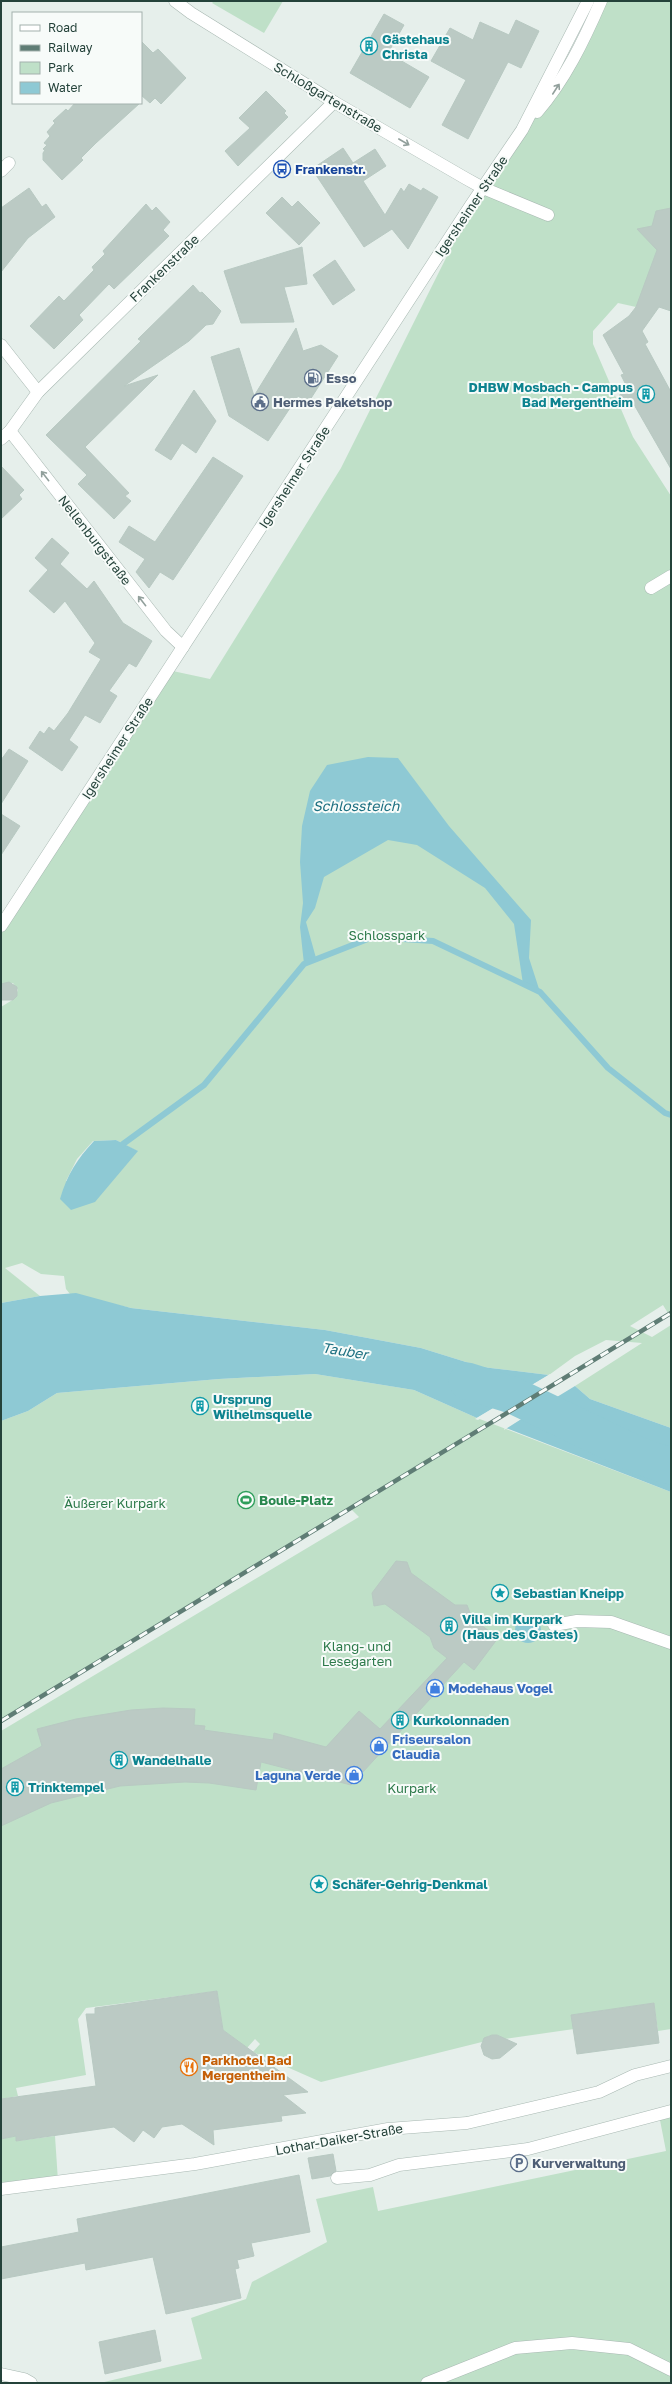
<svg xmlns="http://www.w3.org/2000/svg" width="672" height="2384" font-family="'Golos Text',sans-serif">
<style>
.green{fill:#bfe0c8;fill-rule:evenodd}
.water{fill:#8ec9d4}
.pier{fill:#e6efeb}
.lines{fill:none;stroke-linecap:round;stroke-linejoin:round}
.stream{stroke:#8ec9d4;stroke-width:6}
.river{stroke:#8ec9d4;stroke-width:37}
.building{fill:#bbcac4;stroke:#b8c9c2}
.minor-casing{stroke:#a8b8b2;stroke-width:13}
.minor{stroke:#fff;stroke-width:12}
.rail-casing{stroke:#5f7d75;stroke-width:4.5}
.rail{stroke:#f7fbf9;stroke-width:3;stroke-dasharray:9;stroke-linecap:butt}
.oneway{stroke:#92a09c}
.labels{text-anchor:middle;stroke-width:4;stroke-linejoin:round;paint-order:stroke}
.culture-label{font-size:13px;font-weight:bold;fill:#0d838f;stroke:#f7fbf9;text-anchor:start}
.street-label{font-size:13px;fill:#24423a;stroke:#f7fbf9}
.transit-label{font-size:13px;font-weight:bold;fill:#164399;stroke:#f7fbf9;text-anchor:start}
.service-label{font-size:13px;font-weight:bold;fill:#4e5e75;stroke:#f7fbf9;text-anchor:start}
.park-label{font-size:13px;fill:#2d7a4b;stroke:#f7fbf9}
.leisure-label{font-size:13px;font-weight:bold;fill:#27864d;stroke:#f7fbf9;text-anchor:start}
.shop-label{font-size:13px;font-weight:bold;fill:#366cbe;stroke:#f7fbf9;text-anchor:start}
.food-label{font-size:13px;font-weight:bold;fill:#c56008;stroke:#f7fbf9;text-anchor:start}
.water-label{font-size:14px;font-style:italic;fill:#1c6f80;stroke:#f7fbf9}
</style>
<rect width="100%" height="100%" fill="#e6efeb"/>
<g class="green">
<path d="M214,1H283L264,33L212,3Z"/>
<path d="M601,1H671V258L636,307L618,303L593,331V344L633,437L671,496V1318L663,1305L630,1326L652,1337L671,1325V1428L590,1399L575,1386L642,1343L606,1340L575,1356L549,1375L482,1367L421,1348L325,1330L131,1308L70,1294L66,1289L64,1276L41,1274L22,1263L5,1268L40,1296L1,1303V1007L14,999L18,990L13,983H6L1,987V926L168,670L210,679L341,468L478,194L522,130L555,91ZM116,1140L137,1151L111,1181H66L77,1159L93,1141Z"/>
<path d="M315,1374L414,1390L477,1418L671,1492V2029L658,2031L654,2003L572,2015L574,2029L504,2039L497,2035L488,2036L482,2042L321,2082L253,2052L260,2044L255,2039L247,2048L223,2030L217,1991L86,2008L78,2019L86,2075L16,2088L18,2096L1,2099V1731L359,1517L351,1509L1,1721V1421L28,1411L57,1393L219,1379Z"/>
<path d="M671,2111V2383H100L202,2359L191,2318L246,2299L252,2282L327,2242L316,2199L373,2187L378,2211L666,2151L659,2115Z"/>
<path d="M16,2136L17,2141L55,2136L58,2181L1,2189V2139Z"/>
</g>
<g class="water">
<path d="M368,757L398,758L449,826L531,920L529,958L540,992L523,984L514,924L485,888L417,845L388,840L324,877L315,908L306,922L316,958L304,964L300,927L303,903L300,862L302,826L310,791L327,765Z"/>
<path d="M116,1140L138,1151L95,1202L71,1210L60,1199C67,1175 77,1159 94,1141Z"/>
<path d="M76,1293L131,1308L325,1330L421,1348L482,1367L549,1375L477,1418L414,1390L315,1374L219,1379L57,1393L28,1411L1,1421V1303L40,1296Z"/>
<path d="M575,1386L590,1399L671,1428V1492L506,1428Z"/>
<circle cx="528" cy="1630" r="13"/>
</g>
<g class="pier">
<path d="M550,1374V1376L478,1420L475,1419Z"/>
<path d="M573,1384H576L504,1430L505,1427Z"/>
</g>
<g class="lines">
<path class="stream" d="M123,1144L204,1085L304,964L373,937L433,941L540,992L608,1068L665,1113L671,1115"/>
<path class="river" d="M467,1381L512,1395L642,1457L671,1466"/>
</g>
<g class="building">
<path d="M384,14L404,25L388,53L429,77L410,108L350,73Z"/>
<path d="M516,20L539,31L521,68L508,62L468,139L442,125L466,80L431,61L450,28L473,40L480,22L509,35Z"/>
<path d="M141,41L153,53L158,49L186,78L161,104L155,98L150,103L141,95Z"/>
<path d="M266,91L286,111L284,113L288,117L238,166L225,151L250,128L239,118Z"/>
<path d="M75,103H140L96,143L81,158L83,160L62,180L43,160V153L45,150L43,149L47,145L44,143L50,136L47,132L55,123L53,121L66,109L68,111Z"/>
<path d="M343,148L353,163L375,149L386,166L363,181L385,215L401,188L404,192L409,184L421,191L423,188L438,197L408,249L392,229L364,247L312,169Z"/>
<path d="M29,188L42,207L46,204L55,217L28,238L1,272V208Z"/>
<path d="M282,197L292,207L298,201L320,223L299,245L266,213Z"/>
<path d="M146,204L152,211L156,207L170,222L163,230L169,236L114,289L109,284L79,315L83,320L54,349L30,326L59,296L64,301L94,270L92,267L105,254L103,251Z"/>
<path d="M671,208V311L659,307L642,331L648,342L645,344L671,392V469L632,401L618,398L626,385L621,375L624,374L603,335L629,316L636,307L657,250L637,229L652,226L656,211Z"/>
<path d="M302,247L307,284L284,287L294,322L241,323L224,271Z"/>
<path d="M335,260L355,290L333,305L313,275Z"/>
<path d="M193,285L200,293L202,292L221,311L213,324L206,325L189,341L124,386L158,375L85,447L129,493L125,496L131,501L114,519L78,484L87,475L46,435L141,341L138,339Z"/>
<path d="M296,328L303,351L321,345L338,356L308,403L298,396L268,441L229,416L211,357L239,348L254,396Z"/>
<path d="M194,390L216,421L196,453L182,443L171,460L155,450Z"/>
<path d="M213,457L243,476L173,580L160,572L149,588L136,572L145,559L119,542L129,526L155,542Z"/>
<path d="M1,466L24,490L19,495L22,499L1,519Z"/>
<path d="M52,538L69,553L60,564L87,589L94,581L123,623L152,641L136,667L129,663L109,691L117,696L100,723L85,715L69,740L78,747L62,771L29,748L40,731L44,734L49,727L54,731L68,713L101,659L89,652L95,643L65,601L54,613L29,591L48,570L35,558Z"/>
<path d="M9,749L28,761L1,804V760Z"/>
<path d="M1,814L20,826L1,855Z"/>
<path d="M9,982L17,987V996L13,1000H1V984Z"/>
<path d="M396,1561L407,1562L411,1573L455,1605H467L472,1618L498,1638L474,1670L464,1662L351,1785L261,1762L256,1790L209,1783L185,1782L120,1786L51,1803L1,1826V1769L42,1746L37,1729L76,1719L131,1710L163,1708L195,1709L194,1725L205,1726L204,1730L273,1740L274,1733L326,1747L359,1711L380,1729L447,1658L434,1648L430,1637L385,1604L374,1606L372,1593Z"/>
<path d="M217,1991L223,2030L308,2092L283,2095L306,2113L281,2116L282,2121L213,2130L214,2145L182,2124L162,2127L154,2138L143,2130L134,2142L114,2127L16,2141V2136L1,2139V2099L96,2086L86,2014H95V2008Z"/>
<path d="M654,2003L659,2043L577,2054L571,2015Z"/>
<path d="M492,2035H497L517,2044L500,2058L492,2059L484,2055L481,2046L484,2038Z"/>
<path d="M333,2154L336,2171L330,2176L312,2179L308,2158Z"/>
<path d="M299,2175L310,2232L251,2243L254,2256L237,2260L239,2268L235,2269L241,2298L166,2314L153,2257L86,2270L85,2263L1,2279V2247L79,2232L77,2219Z"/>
<path d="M155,2330L161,2361L105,2374L99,2342Z"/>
</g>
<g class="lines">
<g class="minor-casing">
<g id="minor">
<path d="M175,1L191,13L334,102L465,178L483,188L548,215"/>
<path d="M537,112C565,80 584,40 601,1"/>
<path d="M1,171L9,163"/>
<path d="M1,345L38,392"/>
<path d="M10,431L166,631L183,647"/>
<path d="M1,439L10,431L38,392L334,102"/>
<path d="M651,588L671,576"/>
<path d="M1,926L471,205L522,130L588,1"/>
<path d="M554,1625L577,1621L611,1622L671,1643"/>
<path d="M337,2178L370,2175L399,2165L528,2149L671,2111"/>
<path d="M1,2189L195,2164L388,2129L467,2123L599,2092L635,2075L671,2066"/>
<path d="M1,2374L24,2379L31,2383"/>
<path d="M427,2383L515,2348L572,2343L629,2349L671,2370"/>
</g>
</g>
<use href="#minor" class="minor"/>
<g class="rail-casing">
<path id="rail" d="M1,1721L671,1313"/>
</g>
<use href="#rail" class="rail"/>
</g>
<defs><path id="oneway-shaft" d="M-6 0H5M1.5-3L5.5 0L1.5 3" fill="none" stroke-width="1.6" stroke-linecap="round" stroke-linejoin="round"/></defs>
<g class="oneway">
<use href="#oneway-shaft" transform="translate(556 89) rotate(-57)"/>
<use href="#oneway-shaft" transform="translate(404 142) rotate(30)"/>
<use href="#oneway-shaft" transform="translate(45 476) rotate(-128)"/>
<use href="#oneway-shaft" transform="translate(142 601) rotate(-128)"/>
</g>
<defs>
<g id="building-ring" transform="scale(0.9)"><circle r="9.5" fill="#f7fbf9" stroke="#0f9aa8" stroke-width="1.5"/><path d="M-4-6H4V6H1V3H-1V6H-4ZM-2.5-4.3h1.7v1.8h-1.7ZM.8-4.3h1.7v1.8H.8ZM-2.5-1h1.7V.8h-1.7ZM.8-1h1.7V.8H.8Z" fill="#0f9aa8"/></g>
<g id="bus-ring" transform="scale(0.9)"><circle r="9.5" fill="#f7fbf9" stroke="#1a4fb4" stroke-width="1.5"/><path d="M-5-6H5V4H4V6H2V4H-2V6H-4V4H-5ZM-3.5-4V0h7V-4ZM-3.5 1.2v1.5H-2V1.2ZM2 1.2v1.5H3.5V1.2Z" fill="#1a4fb4"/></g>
<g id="fuel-ring" transform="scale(0.9)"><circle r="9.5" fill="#f7fbf9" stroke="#5c6f8a" stroke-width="1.5"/><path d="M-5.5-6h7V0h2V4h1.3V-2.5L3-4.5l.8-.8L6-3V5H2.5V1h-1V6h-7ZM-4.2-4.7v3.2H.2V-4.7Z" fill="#5c6f8a"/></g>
<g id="civic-ring" transform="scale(0.9)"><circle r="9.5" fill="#f7fbf9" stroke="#5c6f8a" stroke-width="1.5"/><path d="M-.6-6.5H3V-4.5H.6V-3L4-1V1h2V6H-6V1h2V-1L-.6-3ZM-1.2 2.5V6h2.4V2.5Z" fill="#5c6f8a"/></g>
<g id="stadium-ring" transform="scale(0.9)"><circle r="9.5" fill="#f7fbf9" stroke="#2e9e5b" stroke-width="1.5"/><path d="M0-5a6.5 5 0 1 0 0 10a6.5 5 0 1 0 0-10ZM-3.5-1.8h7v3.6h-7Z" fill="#2e9e5b"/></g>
<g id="sight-ring" transform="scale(0.9)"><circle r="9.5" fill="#f7fbf9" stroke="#0f9aa8" stroke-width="1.5"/><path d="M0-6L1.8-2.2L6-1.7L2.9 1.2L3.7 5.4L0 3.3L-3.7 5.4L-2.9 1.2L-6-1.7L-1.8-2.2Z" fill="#0f9aa8"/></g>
<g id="shop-ring" transform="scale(0.9)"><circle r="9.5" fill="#f7fbf9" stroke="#3f7fe0" stroke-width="1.5"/><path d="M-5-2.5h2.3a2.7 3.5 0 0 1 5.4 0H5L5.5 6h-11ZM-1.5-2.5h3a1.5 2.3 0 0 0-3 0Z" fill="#3f7fe0"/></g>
<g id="restaurant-ring" transform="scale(0.9)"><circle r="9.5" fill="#f7fbf9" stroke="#e8710a" stroke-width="1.5"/><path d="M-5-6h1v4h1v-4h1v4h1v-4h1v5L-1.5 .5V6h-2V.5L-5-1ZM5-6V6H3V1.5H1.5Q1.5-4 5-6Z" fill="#e8710a"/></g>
<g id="parking-ring" transform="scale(0.9)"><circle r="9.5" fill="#f7fbf9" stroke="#5c6f8a" stroke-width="1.5"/><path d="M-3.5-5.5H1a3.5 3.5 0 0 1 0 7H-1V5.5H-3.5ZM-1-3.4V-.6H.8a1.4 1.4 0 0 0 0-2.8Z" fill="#5c6f8a"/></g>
</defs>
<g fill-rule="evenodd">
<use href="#building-ring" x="369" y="46"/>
<use href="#bus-ring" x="282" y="169"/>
<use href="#fuel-ring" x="313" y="378"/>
<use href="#building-ring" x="646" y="394"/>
<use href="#civic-ring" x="260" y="402"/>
<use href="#building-ring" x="200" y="1406"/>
<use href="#stadium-ring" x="246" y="1500"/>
<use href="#sight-ring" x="500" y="1593"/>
<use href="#building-ring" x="449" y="1626"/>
<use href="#shop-ring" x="435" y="1688"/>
<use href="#building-ring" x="400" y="1720"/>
<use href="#shop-ring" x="379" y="1746"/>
<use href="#building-ring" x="119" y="1760"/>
<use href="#shop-ring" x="354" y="1775"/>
<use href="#building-ring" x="15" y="1787"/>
<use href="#sight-ring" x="319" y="1884"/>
<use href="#restaurant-ring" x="189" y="2067"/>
<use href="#parking-ring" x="519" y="2163"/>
</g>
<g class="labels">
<g class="culture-label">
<text x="382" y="44">Gästehaus<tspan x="382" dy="15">Christa</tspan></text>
<text x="633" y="392" text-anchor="end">DHBW Mosbach - Campus<tspan x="633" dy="15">Bad Mergentheim</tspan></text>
<text x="213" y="1404">Ursprung<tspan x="213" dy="15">Wilhelmsquelle</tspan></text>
<text x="513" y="1598">Sebastian Kneipp</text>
<text x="462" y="1624">Villa im Kurpark<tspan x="462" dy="15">(Haus des Gastes)</tspan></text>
<text x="413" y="1725">Kurkolonnaden</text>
<text x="132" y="1765">Wandelhalle</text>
<text x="28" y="1792">Trinktempel</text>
<text x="332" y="1889">Schäfer-Gehrig-Denkmal</text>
</g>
<g class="street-label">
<text transform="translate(328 97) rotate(31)" y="5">Schloßgartenstraße</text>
<text transform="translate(471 206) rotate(-56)" y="5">Igersheimer Straße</text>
<text transform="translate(164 268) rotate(-44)" y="5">Frankenstraße</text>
<text transform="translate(294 477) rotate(-57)" y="5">Igersheimer Straße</text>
<text transform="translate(95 540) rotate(52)" y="5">Nellenburgstraße</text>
<text transform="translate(117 748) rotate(-57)" y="5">Igersheimer Straße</text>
<text transform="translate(339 2139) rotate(-10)" y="5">Lothar-Daiker-Straße</text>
</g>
<g class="transit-label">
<text x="295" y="174">Frankenstr.</text>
</g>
<g class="service-label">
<text x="326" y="383">Esso</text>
<text x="273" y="407">Hermes Paketshop</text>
<text x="532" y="2168">Kurverwaltung</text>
</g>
<g class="park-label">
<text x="387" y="940">Schlosspark</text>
<text x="115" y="1508">Äußerer Kurpark</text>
<text x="357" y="1651">Klang- und<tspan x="357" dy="15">Lesegarten</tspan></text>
<text x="412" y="1793">Kurpark</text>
</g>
<g class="leisure-label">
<text x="259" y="1505">Boule-Platz</text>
</g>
<g class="shop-label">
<text x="448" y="1693">Modehaus Vogel</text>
<text x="392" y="1744">Friseursalon<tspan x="392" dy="15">Claudia</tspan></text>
<text x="341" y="1780" text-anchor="end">Laguna Verde</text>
</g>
<g class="food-label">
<text x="202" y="2065">Parkhotel Bad<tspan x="202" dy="15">Mergentheim</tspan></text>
</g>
<g class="water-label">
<text x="356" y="811">Schlossteich</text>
<text transform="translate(345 1351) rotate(9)" y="5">Tauber</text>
</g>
</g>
<rect width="672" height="2384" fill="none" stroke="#24423a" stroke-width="4"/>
<rect x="12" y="12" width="130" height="92" fill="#f7fbf9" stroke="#a3b1ad"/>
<rect x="20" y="25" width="20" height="6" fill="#ffffff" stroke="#a3b1ad"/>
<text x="48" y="32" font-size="12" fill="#24423a">Road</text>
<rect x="20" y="45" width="20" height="6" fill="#5f7d75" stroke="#a3b1ad"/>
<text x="48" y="52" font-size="12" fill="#24423a">Railway</text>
<rect x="20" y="62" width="20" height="12" fill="#bfe0c8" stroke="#a3b1ad"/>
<text x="48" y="72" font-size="12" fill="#24423a">Park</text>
<rect x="20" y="82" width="20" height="12" fill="#8ec9d4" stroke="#a3b1ad"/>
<text x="48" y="92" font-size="12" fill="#24423a">Water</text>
</svg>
